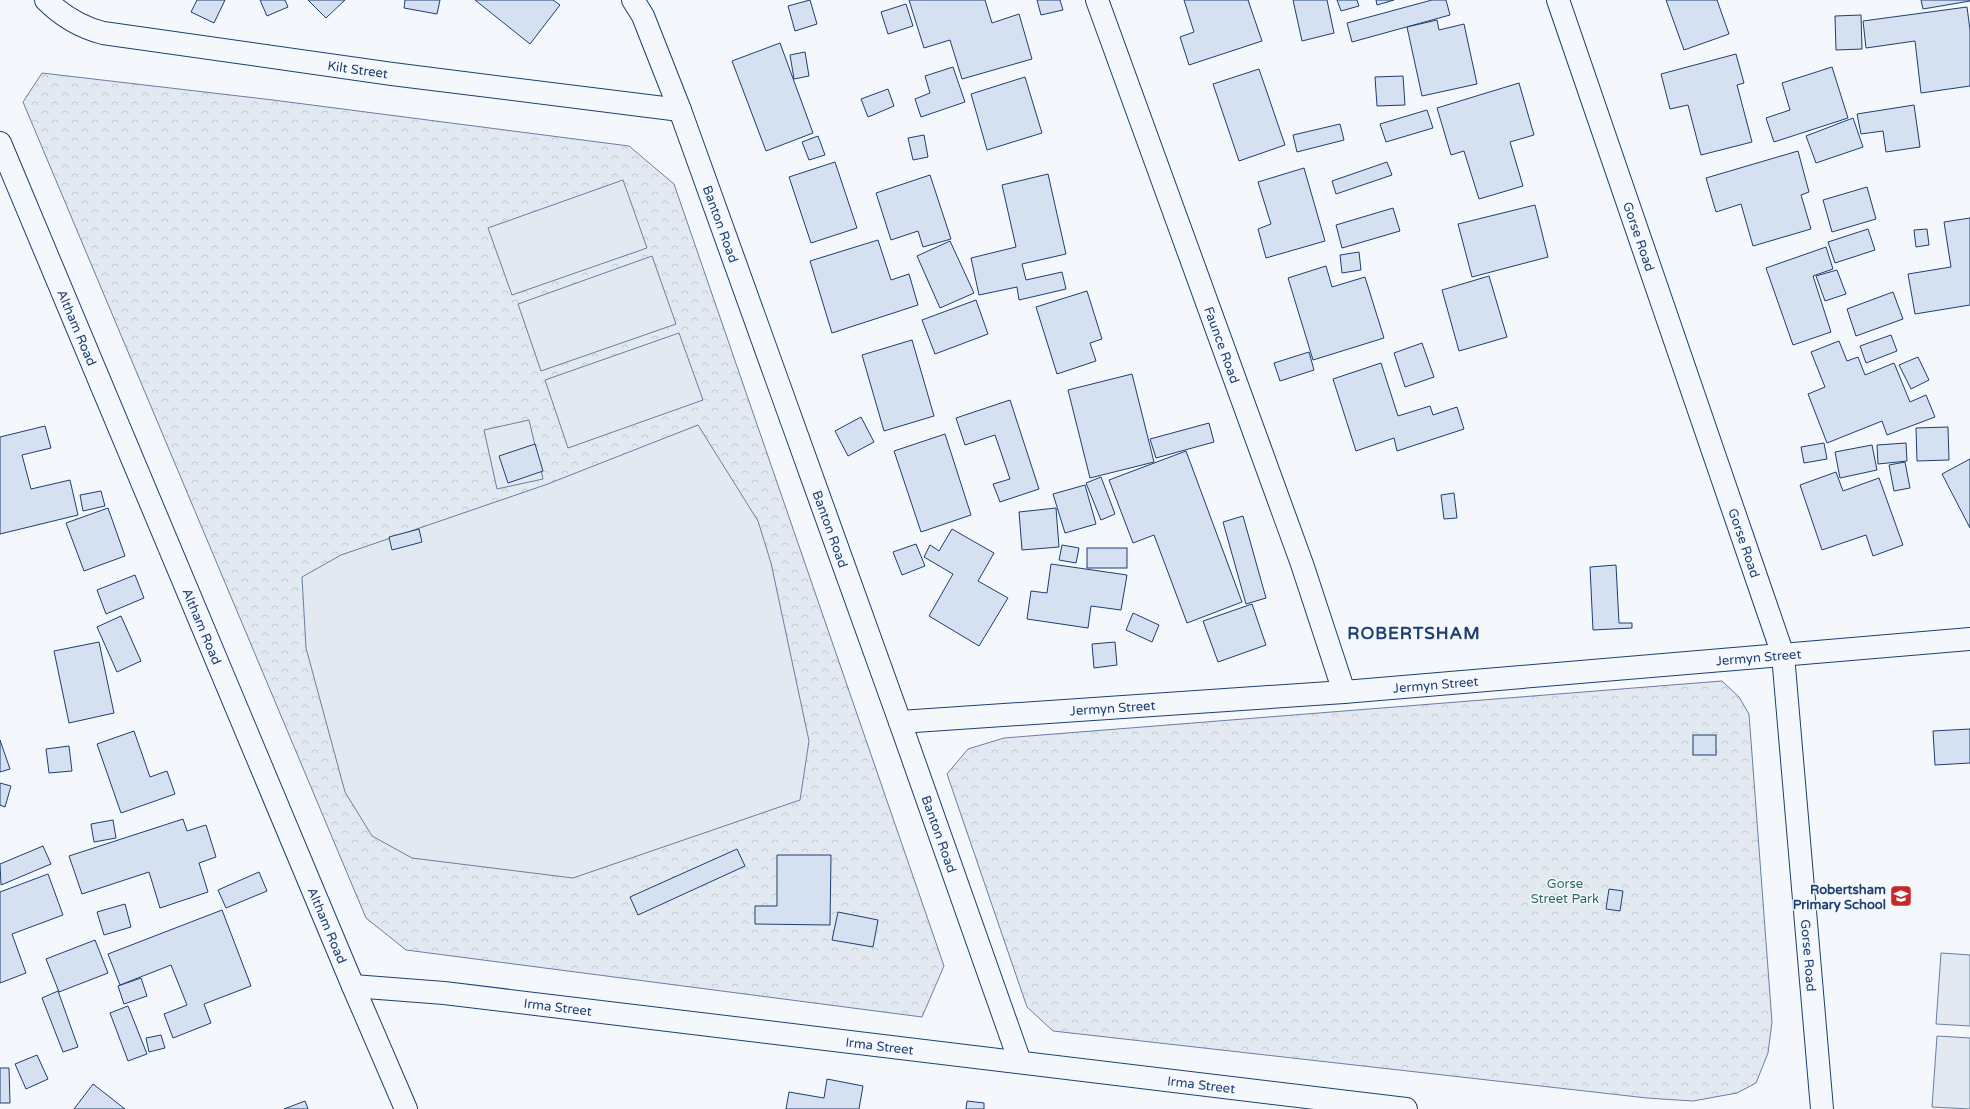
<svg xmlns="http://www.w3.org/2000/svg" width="1970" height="1109" font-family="'Varela Round',sans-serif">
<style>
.forest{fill:url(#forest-crowns);stroke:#687fa3}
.pitch{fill:#e3e9f0;stroke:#687fa3}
.building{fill:#d5e0f0;stroke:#1d3f73}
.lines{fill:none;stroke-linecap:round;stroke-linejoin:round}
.minor-casing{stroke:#1d3f73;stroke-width:24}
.minor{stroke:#f4f7fb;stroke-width:22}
.labels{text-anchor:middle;stroke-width:3;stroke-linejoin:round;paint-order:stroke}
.street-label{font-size:13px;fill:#1d3f73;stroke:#f4f7fb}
.park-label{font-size:13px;fill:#2c6c60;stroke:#f4f7fb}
.poi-label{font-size:13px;font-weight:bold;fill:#1d3f73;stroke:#f4f7fb;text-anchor:end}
.district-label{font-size:17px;font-weight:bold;letter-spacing:1px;fill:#1d3f73;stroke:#f4f7fb}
</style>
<defs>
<pattern id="forest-crowns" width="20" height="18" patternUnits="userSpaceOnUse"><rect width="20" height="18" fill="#e3e9f0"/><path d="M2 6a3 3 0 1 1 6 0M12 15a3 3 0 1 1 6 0" fill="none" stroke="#c2c9d1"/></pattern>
</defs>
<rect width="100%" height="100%" fill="#f4f7fb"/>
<g class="forest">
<path d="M42,73L273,100L629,146L674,184L944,966L922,1017L406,950L366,918L23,102Z"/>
<path d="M1722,681L1739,697L1749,714L1772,1022L1768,1053L1756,1083L1737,1093L1693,1101L1647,1098L1053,1031L1027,1007L947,774L968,749L1004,738Z"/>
</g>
<g class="pitch">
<path d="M623,180L647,248L512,295L488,228Z"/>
<path d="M652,256L676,324L541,371L518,304Z"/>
<path d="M679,333L703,400L568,448L545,380Z"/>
<path d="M529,420L543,479L497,489L484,430Z"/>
<path d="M698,425L758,521L771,563L809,741L800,800L573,878L412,858L372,836L345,792L306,648L302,577L341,555L545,485Z"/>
<path d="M1941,953L1970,955V1026L1936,1024Z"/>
<path d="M1937,1036L1970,1038V1109L1932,1107Z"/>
</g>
<g class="building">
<path d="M197,0H225L214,23L191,12Z"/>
<path d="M260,0H285L288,7L267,16Z"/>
<path d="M308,0H345L326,18Z"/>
<path d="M405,0H440L437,14L404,8Z"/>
<path d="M475,0H553L560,5L530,44Z"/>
<path d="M810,0L817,24L795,31L788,6Z"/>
<path d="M909,0H985L992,23L1019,14L1032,59L962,79L950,40L924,48Z"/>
<path d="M1037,0H1060L1063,10L1041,15Z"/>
<path d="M1184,0H1248L1262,41L1189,65L1180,37L1194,32Z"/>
<path d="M1293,0H1327L1334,33L1302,41Z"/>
<path d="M1337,0H1357L1359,6L1341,11Z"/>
<path d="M1376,0H1394L1377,5Z"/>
<path d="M1432,0H1446L1450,15L1352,42L1347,23Z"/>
<path d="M1666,0H1717L1729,34L1684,50Z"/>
<path d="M1921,0H1970V1L1923,9Z"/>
<path d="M906,4L913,26L888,34L881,12Z"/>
<path d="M1967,7L1970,30V86L1921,93L1915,41L1866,48L1863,21Z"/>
<path d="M1861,15L1862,49L1836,50L1835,16Z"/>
<path d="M1437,20L1439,30L1464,24L1477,84L1422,96L1407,27Z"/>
<path d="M780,43L813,133L766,151L732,61Z"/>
<path d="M805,52L809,76L794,79L790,55Z"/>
<path d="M1736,54L1744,83L1737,85L1752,142L1701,155L1688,105L1670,109L1661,74Z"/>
<path d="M953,67L965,102L921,117L915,99L930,93L925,76Z"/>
<path d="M1832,67L1848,118L1774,142L1766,118L1790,110L1782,83Z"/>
<path d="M1259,69L1285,145L1239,161L1213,84Z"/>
<path d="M1403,76L1405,105L1377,106L1375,77Z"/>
<path d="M1025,77L1042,133L987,150L971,94Z"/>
<path d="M1519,83L1534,135L1510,142L1523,186L1479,199L1464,151L1451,155L1437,108Z"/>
<path d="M888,89L894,106L868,117L861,99Z"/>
<path d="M1914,105L1920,147L1886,152L1883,131L1861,134L1857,114Z"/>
<path d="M1427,110L1433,128L1386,142L1380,124Z"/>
<path d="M1853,118L1863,147L1816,163L1806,136Z"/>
<path d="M1340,124L1344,140L1297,152L1293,135Z"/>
<path d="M924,135L928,157L913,160L908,138Z"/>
<path d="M818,136L825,155L809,160L802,142Z"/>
<path d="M1798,151L1809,192L1801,195L1811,229L1753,246L1741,204L1716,212L1706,178Z"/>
<path d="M835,162L857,228L811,243L789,177Z"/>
<path d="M1387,162L1392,175L1336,194L1332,181Z"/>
<path d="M1304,168L1325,241L1266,258L1258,229L1271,224L1258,182Z"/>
<path d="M1048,174L1066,254L1022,264L1026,280L1062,272L1066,289L1019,300L1017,287L979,295L971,258L1016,247L1002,185Z"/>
<path d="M930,175L951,239L923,247L918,231L891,240L876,193Z"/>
<path d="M1867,187L1876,219L1832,232L1823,200Z"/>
<path d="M1535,205L1548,257L1472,277L1458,224Z"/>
<path d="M1393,208L1400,231L1342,248L1336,225Z"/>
<path d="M1970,218V305L1915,314L1908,274L1951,267L1944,222Z"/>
<path d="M1868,229L1875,250L1835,263L1828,242Z"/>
<path d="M1927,229L1929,245L1916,247L1914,230Z"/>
<path d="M878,240L891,280L909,274L918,305L832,333L810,261Z"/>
<path d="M950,241L974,293L940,308L917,256Z"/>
<path d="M1826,247L1833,269L1813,276L1831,332L1793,345L1766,268Z"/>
<path d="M1359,252L1361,270L1342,273L1340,255Z"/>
<path d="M1326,266L1332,287L1365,277L1384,338L1313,360L1288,278Z"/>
<path d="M1837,270L1846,294L1825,301L1816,276Z"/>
<path d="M1489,276L1507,337L1459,351L1442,290Z"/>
<path d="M1087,291L1102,339L1090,343L1096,361L1057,374L1036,307Z"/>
<path d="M1893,292L1903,319L1856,336L1847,309Z"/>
<path d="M976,300L988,334L935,354L922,320Z"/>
<path d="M1891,335L1897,351L1866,363L1860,346Z"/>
<path d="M912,340L934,416L884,431L862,355Z"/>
<path d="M1839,341L1847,361L1858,357L1865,375L1894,363L1910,402L1926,395L1935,417L1887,435L1882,421L1827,443L1808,394L1825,387L1811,352Z"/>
<path d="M1422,343L1434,377L1405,387L1394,353Z"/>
<path d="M1309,352L1314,370L1280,381L1274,363Z"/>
<path d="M1918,357L1929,380L1911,389L1899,365Z"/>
<path d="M1381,363L1398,416L1430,406L1433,415L1457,407L1464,429L1397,451L1394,438L1356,451L1333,379Z"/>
<path d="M1132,374L1154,462L1090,478L1068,390Z"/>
<path d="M1010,400L1039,489L1000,502L993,484L1010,479L995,435L965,445L956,418Z"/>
<path d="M861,417L874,442L848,456L835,431Z"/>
<path d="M1209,423L1214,442L1156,458L1150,439Z"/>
<path d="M45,426L51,448L22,455L31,489L70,480L78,515L0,534V437Z"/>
<path d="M1948,427L1949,460L1917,461L1916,428Z"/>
<path d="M945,434L971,515L921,532L894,451Z"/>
<path d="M1824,443L1827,459L1804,463L1801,447Z"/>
<path d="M1906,443L1907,461L1878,464L1877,445Z"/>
<path d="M535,444L543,471L508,483L499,456Z"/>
<path d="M1872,445L1877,470L1840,478L1835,452Z"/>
<path d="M1186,451L1242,602L1187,623L1154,535L1133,543L1109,480Z"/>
<path d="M1970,459V528L1942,474Z"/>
<path d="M1905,462L1910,488L1894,491L1889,465Z"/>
<path d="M1836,472L1843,491L1879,478L1903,545L1873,556L1866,535L1822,550L1800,485Z"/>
<path d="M1101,477L1115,514L1101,520L1086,483Z"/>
<path d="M1085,485L1096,524L1065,533L1053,494Z"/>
<path d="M101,491L105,506L83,511L80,495Z"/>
<path d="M1454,493L1457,518L1444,519L1441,495Z"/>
<path d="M108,508L125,556L84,571L66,523Z"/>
<path d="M1056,508L1059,547L1022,550L1019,512Z"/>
<path d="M1243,516L1266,598L1246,604L1223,522Z"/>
<path d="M419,529L422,542L392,550L389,537Z"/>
<path d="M952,529L994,553L978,581L1008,598L979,646L929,616L953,574L924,557L930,545L939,551Z"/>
<path d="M916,544L925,566L902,575L893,552Z"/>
<path d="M1062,545L1079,548L1076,563L1059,560Z"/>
<rect x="1087" y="548" width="40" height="20"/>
<path d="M1051,564L1127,575L1121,610L1091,606L1088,628L1027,619L1031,591L1047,593Z"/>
<path d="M1616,565L1619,623H1632V628L1593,630L1590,567Z"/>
<path d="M135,575L144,598L106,614L97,590Z"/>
<path d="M1252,604L1266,645L1218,662L1203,621Z"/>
<path d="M1133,613L1159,625L1152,642L1126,630Z"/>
<path d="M121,616L141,661L117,672L97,627Z"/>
<path d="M99,642L114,713L69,723L54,651Z"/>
<path d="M1115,642L1117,665L1094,668L1092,644Z"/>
<path d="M1970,729V763L1935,765L1933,731Z"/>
<path d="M134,731L150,777L167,771L175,794L121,813L97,744Z"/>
<rect x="1693" y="735" width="23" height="20"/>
<path d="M0,740L10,769L0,772Z"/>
<path d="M69,746L72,771L49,773L46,749Z"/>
<path d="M0,783L11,786L5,807L0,805Z"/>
<path d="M183,819L187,831L206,825L216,857L199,863L208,892L160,908L149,872L82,894L69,856Z"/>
<path d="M113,820L116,838L94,842L91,824Z"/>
<path d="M43,846L51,864L1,885L0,864Z"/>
<path d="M737,849L745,866L638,915L630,897Z"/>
<path d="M777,855H831L830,925L755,924V906H777Z"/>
<path d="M259,872L267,891L226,908L218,890Z"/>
<path d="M48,874L63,915L12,934L26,973L0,983V892Z"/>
<path d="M1609,889L1623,891L1620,911L1606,909Z"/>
<path d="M125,904L131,927L104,935L97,912Z"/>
<path d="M222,910L251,986L204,1004L211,1023L173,1038L164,1014L187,1005L171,965L120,985L108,954Z"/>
<path d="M838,912L878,920L873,947L832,940Z"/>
<path d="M95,940L108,973L59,992L46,959Z"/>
<path d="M141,978L147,996L124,1004L118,986Z"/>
<path d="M58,991L78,1047L63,1052L42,998Z"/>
<path d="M128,1006L147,1054L128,1061L110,1013Z"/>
<path d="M161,1035L165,1048L149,1052L146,1038Z"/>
<path d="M37,1055L48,1079L26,1089L15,1064Z"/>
<path d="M0,1068H9L10,1103H0Z"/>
<path d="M827,1079L863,1086L859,1109H786L789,1092L824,1098Z"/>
<path d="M93,1084L125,1109H74Z"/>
<path d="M305,1101L308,1109H284Z"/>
<path d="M967,1101L984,1103V1109H966Z"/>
</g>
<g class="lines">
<g class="minor-casing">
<g id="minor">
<path id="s1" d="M46,0C63,17 80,27 103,33L392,74L680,110"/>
<path id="s2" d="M633,0L643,16L680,110L900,722L1020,1062"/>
<path id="s3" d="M1097,0L1302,564L1344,692"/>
<path id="s4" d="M1558,0L1783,655L1822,1109"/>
<path id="s5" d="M0,143L353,986L406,1109"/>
<path id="s6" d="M900,722L1344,692L1970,639"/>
<path id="s7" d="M353,986L444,993L1406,1109"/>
</g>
</g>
<use href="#minor" class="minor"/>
</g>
<defs>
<g id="school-square" transform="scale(1.15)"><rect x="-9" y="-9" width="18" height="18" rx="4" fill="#c62828" stroke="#f4f7fb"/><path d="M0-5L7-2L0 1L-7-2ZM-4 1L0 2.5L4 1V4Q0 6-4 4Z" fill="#fff"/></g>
</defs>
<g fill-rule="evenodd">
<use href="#school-square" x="1901" y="896"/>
</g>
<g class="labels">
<g class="street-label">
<text dy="5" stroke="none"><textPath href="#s1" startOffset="324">Kilt Street</textPath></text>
<text dy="5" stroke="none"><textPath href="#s2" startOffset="241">Banton Road</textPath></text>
<text dy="5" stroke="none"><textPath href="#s4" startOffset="250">Gorse Road</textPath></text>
<text dy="5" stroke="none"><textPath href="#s5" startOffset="200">Altham Road</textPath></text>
<text dy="5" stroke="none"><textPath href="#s3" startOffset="367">Faunce Road</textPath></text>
<text dy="5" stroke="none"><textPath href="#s2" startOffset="565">Banton Road</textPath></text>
<text dy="5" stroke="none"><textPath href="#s4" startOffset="574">Gorse Road</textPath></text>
<text dy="5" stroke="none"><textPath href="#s5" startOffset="524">Altham Road</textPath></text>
<text dy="5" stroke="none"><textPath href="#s6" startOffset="861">Jermyn Street</textPath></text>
<text dy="5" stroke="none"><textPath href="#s6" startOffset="537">Jermyn Street</textPath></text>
<text dy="5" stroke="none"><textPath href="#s6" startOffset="213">Jermyn Street</textPath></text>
<text dy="5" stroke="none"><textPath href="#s2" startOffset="889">Banton Road</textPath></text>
<text dy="5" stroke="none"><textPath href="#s5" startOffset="848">Altham Road</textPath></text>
<text dy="5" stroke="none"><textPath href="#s4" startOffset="994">Gorse Road</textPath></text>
<text dy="5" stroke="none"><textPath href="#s7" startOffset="206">Irma Street</textPath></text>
<text dy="5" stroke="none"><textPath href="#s7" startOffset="530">Irma Street</textPath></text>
<text dy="5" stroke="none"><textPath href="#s7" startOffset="854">Irma Street</textPath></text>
</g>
<g class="park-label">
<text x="1565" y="888">Gorse<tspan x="1565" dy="15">Street Park</tspan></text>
</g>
<g class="poi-label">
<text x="1886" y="894">Robertsham<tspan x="1886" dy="15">Primary School</tspan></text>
</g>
<g class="district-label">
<text x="1414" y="639">ROBERTSHAM</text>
</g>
</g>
</svg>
